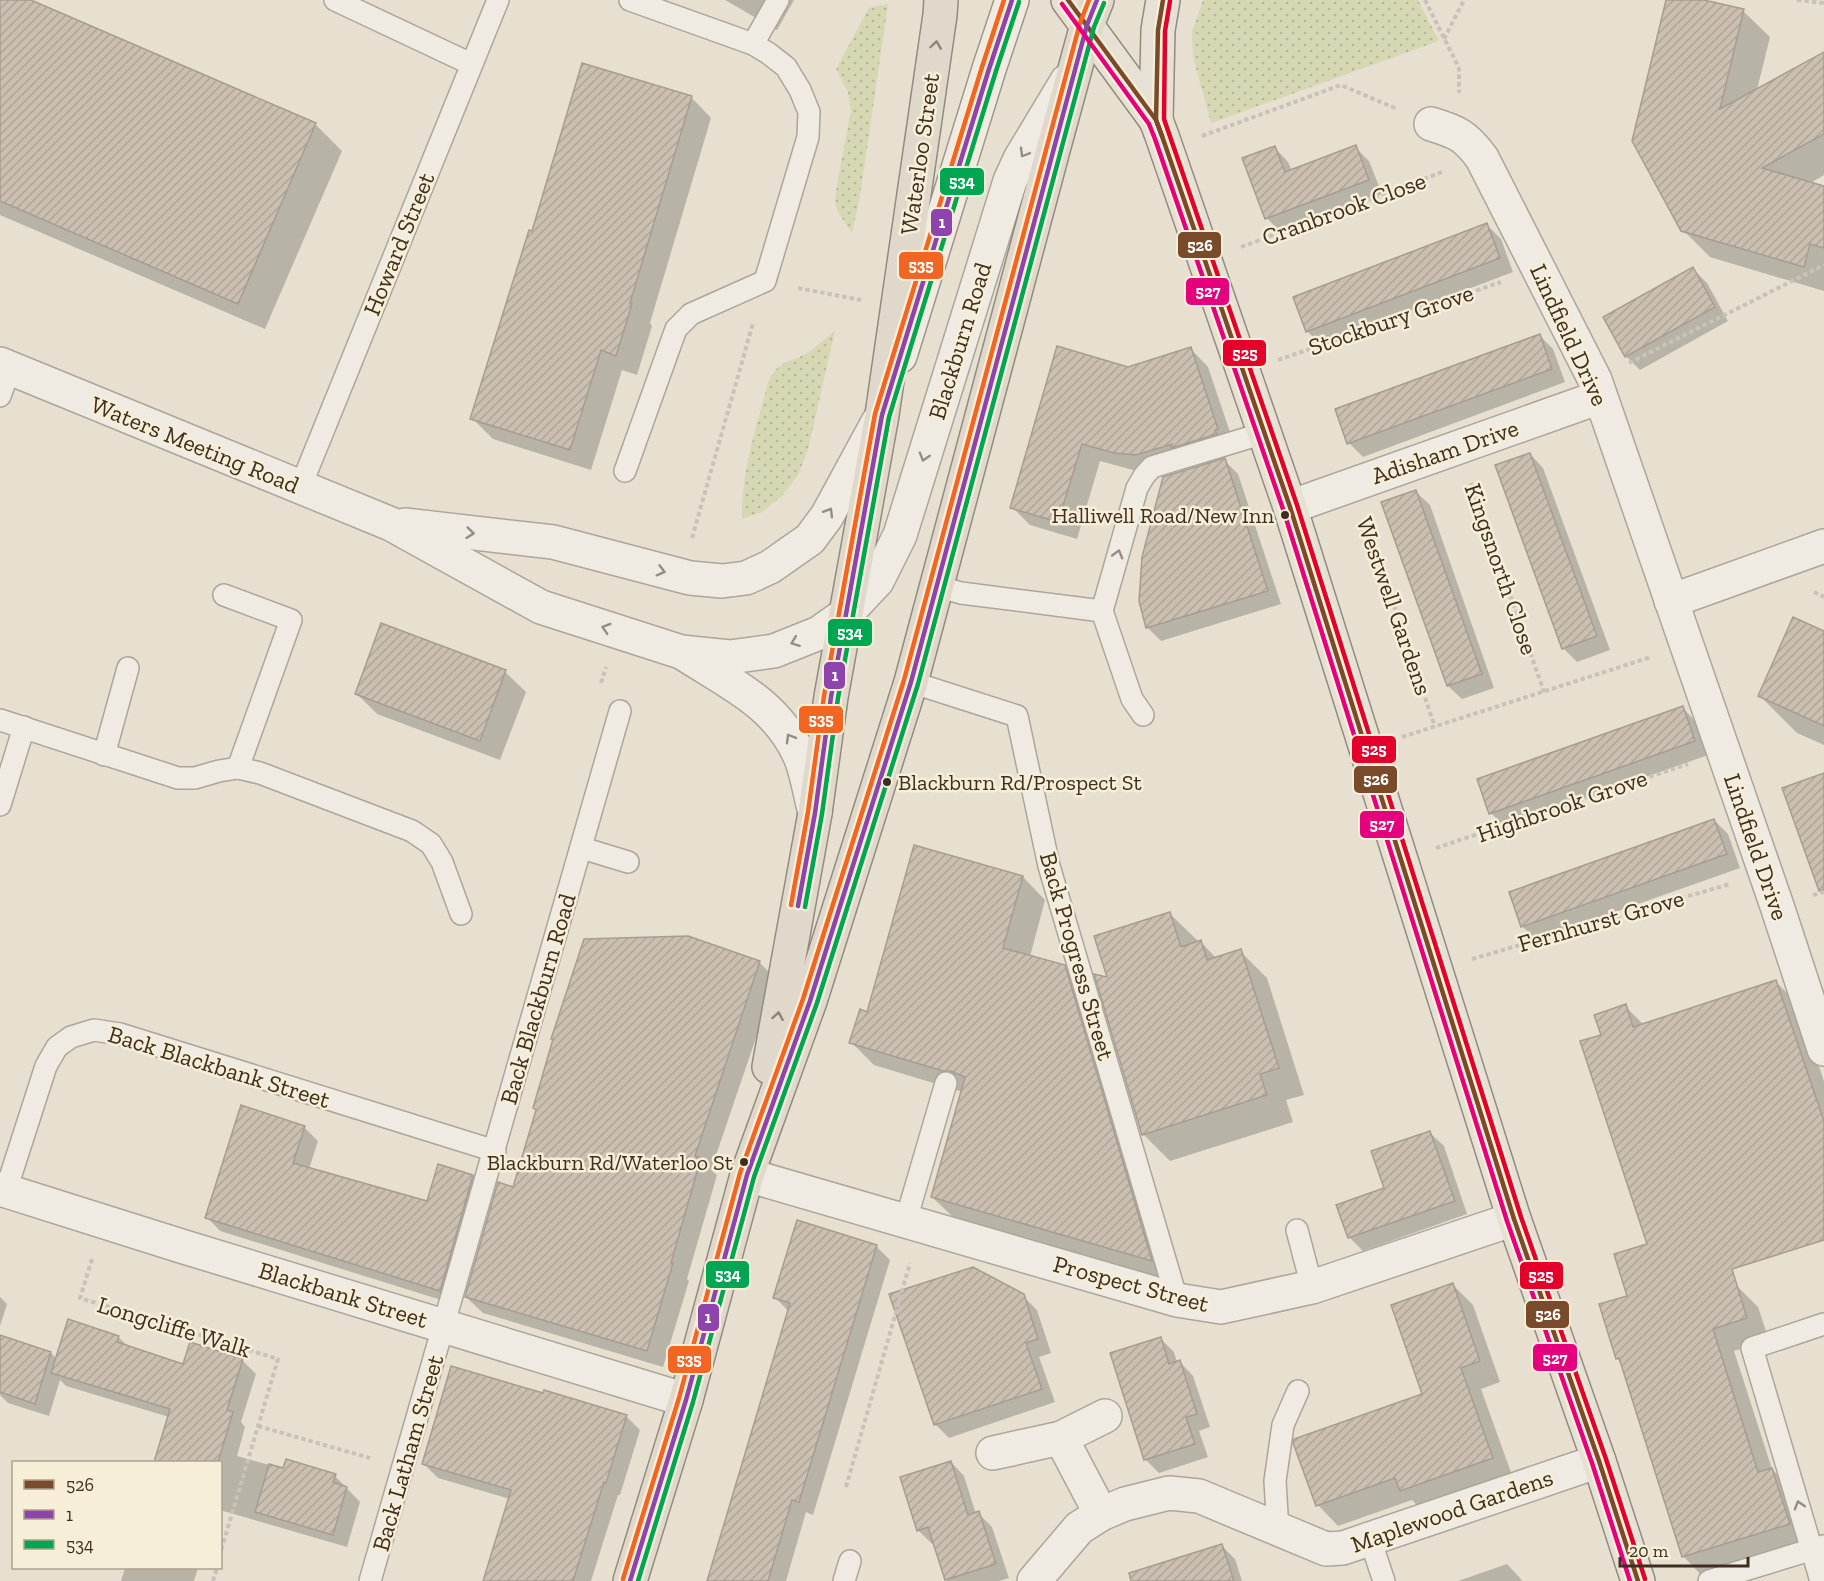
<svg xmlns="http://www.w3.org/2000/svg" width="1824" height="1581" font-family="'Zilla Slab',serif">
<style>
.grass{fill:url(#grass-dots)}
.shadow{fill:#0003}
.building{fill:url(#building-hatch);stroke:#a89c90;stroke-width:1.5}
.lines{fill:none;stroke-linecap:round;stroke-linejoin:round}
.service-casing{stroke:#ada599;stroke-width:24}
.minor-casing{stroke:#ada599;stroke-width:36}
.tertiary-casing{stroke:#ada599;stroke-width:36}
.secondary-casing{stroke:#9c958a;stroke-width:36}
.primary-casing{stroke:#928b80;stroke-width:36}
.trunk-casing{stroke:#928b80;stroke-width:36}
.path{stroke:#c8c2b9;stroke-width:4;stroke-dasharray:4.5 3;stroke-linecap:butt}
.service{stroke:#efebe3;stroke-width:21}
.minor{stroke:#efebe3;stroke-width:33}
.tertiary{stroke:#efebe3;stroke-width:33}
.secondary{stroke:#efebe3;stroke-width:33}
.primary{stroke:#e6e1d4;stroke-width:33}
.trunk{stroke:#e0d9cb;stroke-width:33}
.bus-1-casing{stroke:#f7eed8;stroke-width:9}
.bus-2-casing{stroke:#f7eed8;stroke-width:9}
.bus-3-casing{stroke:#f7eed8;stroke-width:9}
.bus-4-casing{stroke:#f7eed8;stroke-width:9}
.bus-5-casing{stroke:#f7eed8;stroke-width:9}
.bus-6-casing{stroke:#f7eed8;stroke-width:9}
.bus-1{stroke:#7a4b2a;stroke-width:4.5}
.bus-2{stroke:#8e44ad;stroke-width:4.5}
.bus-3{stroke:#00a651;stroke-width:4.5}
.bus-4{stroke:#f26522;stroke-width:4.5}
.bus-5{stroke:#e5007d;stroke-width:4.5}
.bus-6{stroke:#e4002b;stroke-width:4.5}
.oneway{stroke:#8e8476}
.oneway2{stroke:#968c82}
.bus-dot{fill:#3d2e20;stroke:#f7eed8;stroke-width:2}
.labels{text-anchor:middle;stroke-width:5;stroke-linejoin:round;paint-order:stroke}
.bus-label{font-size:22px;fill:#3d2e20;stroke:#f7eed8;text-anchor:end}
.street-label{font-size:24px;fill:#3d2e20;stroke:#f7eed8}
.line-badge{stroke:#f7eed8;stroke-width:2}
.badge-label{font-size:16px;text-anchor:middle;font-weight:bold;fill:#fff}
</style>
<defs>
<pattern id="grass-dots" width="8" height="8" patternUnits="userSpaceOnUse" patternTransform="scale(1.5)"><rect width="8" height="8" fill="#d6d7b3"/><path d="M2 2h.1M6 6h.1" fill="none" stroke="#b9b99a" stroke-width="1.8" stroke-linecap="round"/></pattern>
<pattern id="building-hatch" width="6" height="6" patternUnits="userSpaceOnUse" patternTransform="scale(1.5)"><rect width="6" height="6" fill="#cbbfb2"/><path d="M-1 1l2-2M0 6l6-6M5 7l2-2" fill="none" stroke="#afa499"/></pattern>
</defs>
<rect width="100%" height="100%" fill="#e7e0d1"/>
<g class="grass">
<path d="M1203,0H1418L1439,41L1211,123L1193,57L1192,32Z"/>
<path d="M888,4L860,196L852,233L839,214L835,202L837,184L851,111L848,92L836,69L869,8Z"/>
<path d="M835,330L808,450L798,475L781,497L762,512L742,519C741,472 756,428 768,383C779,358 789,364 809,352C819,345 827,337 835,330Z"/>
</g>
<g class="shadow">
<path d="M0,0H27L315,124L342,151L265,329L0,215Z"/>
<path d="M725,0H794L777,30Z"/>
<path d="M1667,0L1743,11L1770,37L1757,90L1824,54V175L1809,184L1824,188V291L1710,257L1683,230Z"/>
<path d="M691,97L711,118L650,323L652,326L637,375L622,370L591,470L493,439L472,418L533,232Z"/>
<path d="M1355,147L1369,161L1382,194L1280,232L1267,218L1244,159L1275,148L1288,162L1292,171Z"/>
<path d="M1487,225L1501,239L1513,272L1321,345L1307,331Z"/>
<path d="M1693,269L1707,283L1728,321L1640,370L1626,356Z"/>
<path d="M1539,335L1553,349L1565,382L1363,457L1349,443Z"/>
<path d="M1190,348L1208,367L1235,447L1155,473L1133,470L1100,461L1077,539L1030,525L1012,507L1128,368Z"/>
<path d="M1530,454L1543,468L1610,650L1577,662L1563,648Z"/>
<path d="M1224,460L1238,474L1281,604L1161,641L1147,627Z"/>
<path d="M1416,492L1430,505L1494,688L1462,699L1448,686Z"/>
<path d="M1824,633V745L1797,733L1760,696Z"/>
<path d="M505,672L526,692L500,760L377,714L356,693Z"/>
<path d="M1683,708L1696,722L1708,755L1505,827L1491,813Z"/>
<path d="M1714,820L1728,834L1740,868L1536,940L1522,926Z"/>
<path d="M1023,877L1045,900L1030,957L1064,967L1087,990L1174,1282L955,1219L932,1197L963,1092L874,1065L851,1042L868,1014Z"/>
<path d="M1170,914L1197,940L1198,943L1201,942L1217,959L1240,951L1267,978L1304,1095L1286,1100L1293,1122L1170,1161L1143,1134Z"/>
<path d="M688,938L760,963L776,979L711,1170L717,1175L687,1279L689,1281L663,1367L483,1313L466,1297L515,1189L537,1111Z"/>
<path d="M1775,981L1798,1004L1824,1081V1221L1721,1257L1736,1285L1758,1307L1769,1340L1734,1351L1772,1469L1794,1492L1811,1546L1705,1579L1683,1556L1622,1363L1617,1359L1601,1305L1629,1297L1649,1245L1603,1035L1625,1006L1644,1025Z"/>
<path d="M304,1127L318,1141L309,1169L428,1203L473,1176L486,1190L454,1304L220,1231L207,1217Z"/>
<path d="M1430,1133L1444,1146L1467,1214L1363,1251L1349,1237Z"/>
<path d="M876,1246L890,1260L813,1515L806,1512L786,1581H709L789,1312L775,1297Z"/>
<path d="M1452,1284L1473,1305L1500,1382L1481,1389L1513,1478L1422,1510L1412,1500L1338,1526L1318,1505L1424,1395Z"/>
<path d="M1023,1296L1037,1310L1051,1353L1039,1357L1055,1402L949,1438L935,1424Z"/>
<path d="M0,1297L7,1304L0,1326Z"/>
<path d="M0,1337L51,1353L57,1359L118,1337L130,1348L184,1366L242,1360L256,1374L241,1422L245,1427L237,1456L284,1469L335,1476L360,1502L347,1547L220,1510V1462H156L169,1417L66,1386L60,1380L49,1416L8,1403L0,1395Z"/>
<path d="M1160,1338L1174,1352L1177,1362H1180L1193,1376L1210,1427L1199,1431L1208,1457L1159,1473L1145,1459Z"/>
<path d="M626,1416L640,1430L620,1495H618L591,1581H485L510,1499L438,1478L424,1464Z"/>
<path d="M951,1462L964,1476L976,1514L978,1513L992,1527L1009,1578L999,1581H947L935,1543L932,1544L918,1530Z"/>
<path d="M1222,1546L1235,1559L1242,1581H1180Z"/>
<path d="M1507,1564L1520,1578L1522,1581H1458Z"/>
<path d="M125,1568H198L194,1581H121Z"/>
</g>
<g class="building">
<path d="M0,0H31L316,123L238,304L0,201Z"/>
<path d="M1666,0H1704L1744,9L1720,109L1824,52V134L1762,168L1824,186V248L1810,244L1804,267L1681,231L1632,141Z"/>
<path d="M582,63L692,96L630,303L632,304L616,356L601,350L570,450L470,419L529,230L532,231Z"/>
<path d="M1356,145L1369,180L1265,219L1242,158L1275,146L1285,172Z"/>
<path d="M1487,223L1500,258L1306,332L1293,297Z"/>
<path d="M1693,267L1715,307L1625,357L1603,317Z"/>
<path d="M1540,334L1552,369L1347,444L1335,409Z"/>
<path d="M1057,346L1128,367L1191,347L1218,429L1215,430L1217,434L1171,448L1172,444L1136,455L1114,453L1082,444L1058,522L1010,508Z"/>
<path d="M1530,453L1597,636L1562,649L1495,465Z"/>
<path d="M1225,458L1268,591L1146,628L1139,601L1142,557L1163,477Z"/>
<path d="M1416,490L1482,674L1447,686L1381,502Z"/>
<path d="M1793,617L1824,631V726L1758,696Z"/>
<path d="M381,623L506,670L480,741L355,694Z"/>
<path d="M1683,706L1695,741L1489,814L1477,779Z"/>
<path d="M1824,773V890L1819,891L1782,788Z"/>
<path d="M1714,819L1727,854L1521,927L1509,892Z"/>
<path d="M914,845L1023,876L1003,948L1065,965L1152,1261L931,1197L965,1077L950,1071H943L849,1043L860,1009L867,1012Z"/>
<path d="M1170,912L1181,947L1201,940L1207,960L1241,949L1279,1068L1260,1074L1267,1095L1142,1135L1094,974L1107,977L1094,936Z"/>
<path d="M688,936L760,961L695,1156L701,1158L671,1263H673L647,1351L465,1297L498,1182L513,1187L536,1110L533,1108L553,1039H551L584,939Z"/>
<path d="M1776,980L1824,1121V1240L1732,1269L1747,1318L1713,1329L1758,1472L1772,1468L1790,1524L1682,1557L1619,1358L1616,1359L1599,1304L1627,1296L1614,1254L1647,1244L1580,1041L1601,1035L1594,1015L1626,1004L1633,1027Z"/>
<path d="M241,1105L305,1126L293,1163L427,1201L438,1164L473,1175L440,1291L205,1218Z"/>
<path d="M1430,1131L1455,1201L1348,1238L1336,1205L1384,1188L1371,1151Z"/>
<path d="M797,1220L877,1245L799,1502L792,1500L768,1581H707L790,1303L773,1298Z"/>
<path d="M973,1267L1024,1294L1038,1339L1026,1343L1042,1389L934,1425L889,1294Z"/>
<path d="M1453,1283L1480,1361L1461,1368L1493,1458L1400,1491L1395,1478L1316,1506L1293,1443L1294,1439L1422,1394L1391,1305Z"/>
<path d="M68,1319L119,1336L117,1342L183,1364L190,1342L243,1359L227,1410L233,1412L218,1462H154L170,1409L51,1373Z"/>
<path d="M0,1335L51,1352L35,1404L0,1392Z"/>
<path d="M1161,1337L1169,1364L1180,1360L1197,1414L1186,1417L1195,1444L1144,1460L1110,1353Z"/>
<path d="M451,1366L543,1393L544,1390L627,1415L606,1483L604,1482L573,1581H483L511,1490L422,1464Z"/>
<path d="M286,1459L336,1474L333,1482L347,1487L333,1535L255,1512L269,1464L283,1468Z"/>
<path d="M951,1461L968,1515L979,1511L996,1564L945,1580L928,1527L917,1531L900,1477Z"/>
<path d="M1222,1544L1234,1581H1131L1129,1573Z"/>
</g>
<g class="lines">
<g class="service-casing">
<g id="service">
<path d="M335,0L471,64"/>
<path d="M753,44L778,0"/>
<path d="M0,396L10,368"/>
<path d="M625,471L676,329L691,314L765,281L808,137L809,112L800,90L786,67L768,53L753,44L630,0"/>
<path d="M300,488L498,0"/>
<path d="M937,586L961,593L1102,611L1132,699L1143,715"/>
<path d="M224,595L291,620L238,768"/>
<path d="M1102,611L1137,488L1144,476L1152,467L1264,433"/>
<path d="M911,682L1017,716L1049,866L1177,1300"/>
<path d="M0,720L178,778H195L219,771L238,768L260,773L412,831L431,844L442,862L461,914"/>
<path d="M104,755L128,668"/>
<path d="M0,805L24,727"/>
<path d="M582,848L628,862"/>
<path d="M6,1190L46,1066L57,1047L71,1037L94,1030L120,1034L495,1151"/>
<path d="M906,1220L946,1083"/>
<path d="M1297,1230L1312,1287"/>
<path d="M1278,1530L1275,1481L1283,1425L1298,1391"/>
<path d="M1370,1539L1384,1581"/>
<path d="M370,1581L620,711"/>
<path d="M844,1581L850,1561"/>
<path d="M1709,1581L1823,1546"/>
<path d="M1821,1581L1752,1348L1824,1324"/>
</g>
</g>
<g class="minor-casing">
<g id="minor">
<path d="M1431,124C1457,132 1465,135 1482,158L1595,380L1777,906L1824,1049"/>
<path d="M1290,507L1600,397"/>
<path d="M1671,601L1824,546"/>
<path d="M747,1175L1177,1300L1221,1307L1312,1287L1514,1219"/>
<path d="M0,1189L181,1246L686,1400"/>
<path d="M1061,1438L1101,1514"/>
<path d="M993,1453L1061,1438L1105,1416"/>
<path d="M1034,1581L1079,1528L1101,1514L1125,1504L1169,1493L1199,1496L1326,1549L1343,1548L1599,1461"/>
</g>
</g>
<g class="tertiary-casing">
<g id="tertiary">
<path d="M0,364L391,524L541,607L681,652L730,657L774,651L819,633L846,614L877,581L900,535L1010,181L1020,159L1067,81"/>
<path d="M405,525L553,542L690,578L722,581L746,578L770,567L810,539L827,516L878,422"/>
<path d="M686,655C731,684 775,703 799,754C807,771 810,795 815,813"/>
</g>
</g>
<g class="secondary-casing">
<path id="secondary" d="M900,356L989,69L1012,0"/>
</g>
<g class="primary-casing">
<g id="primary">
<path d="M1068,0L1156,120L1162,136L1290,507L1514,1219L1599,1461L1638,1581"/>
<path d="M1156,120L1158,30L1163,0"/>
</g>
</g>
<g class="trunk-casing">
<g id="trunk">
<path d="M769,1067L815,813L831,697L882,415L940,15L941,0"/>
<path d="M630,1581L686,1400L747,1175L810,1001L911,682L1053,150L1087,25L1097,0"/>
</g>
</g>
<g class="path">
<path d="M1425,0L1459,68V93"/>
<path d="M1797,0L1824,3"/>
<path d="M1444,39L1464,0"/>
<path d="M1202,136L1341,85L1397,109"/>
<path d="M1241,247L1445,171"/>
<path d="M798,288L861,300"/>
<path d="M1278,360L1501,282"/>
<path d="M1629,363L1824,265"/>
<path d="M1471,483L1544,692"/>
<path d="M1365,520L1435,727"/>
<path d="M692,538L753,323"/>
<path d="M1814,592L1824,597"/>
<path d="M601,683L606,667"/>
<path d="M1402,737L1651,657"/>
<path d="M1436,848L1688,764"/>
<path d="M1813,895L1824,892"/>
<path d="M1472,959L1730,884"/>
<path d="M92,1259L80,1298L278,1359L220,1554"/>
<path d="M258,1426L370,1458"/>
<path d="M846,1487L910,1263"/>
<path d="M213,1581L217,1568"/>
</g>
<use href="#service" class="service"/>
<use href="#minor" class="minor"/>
<use href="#tertiary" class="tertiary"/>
<use href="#secondary" class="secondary"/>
<use href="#primary" class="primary"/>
<use href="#trunk" class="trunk"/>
<g class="bus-1-casing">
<g id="bus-1">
<path d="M1068,0L1156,120L1162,136L1290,507L1514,1219L1599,1461L1638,1581"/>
<path d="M1162,136L1156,120L1158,30L1163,0"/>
</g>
</g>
<g class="bus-2-casing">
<g id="bus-2">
<path d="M798,906L815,813L831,697L882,415L989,69L1012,0"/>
<path d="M630,1581L686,1400L747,1175L810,1001L911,682L1087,25L1097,0"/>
</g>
</g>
<g class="bus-3-casing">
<g id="bus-3">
<path d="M805,907L822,814L838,698L889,417L996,71L1019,2"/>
<path d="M638,1581L693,1402L754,1177L817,1003L918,684L1094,27L1104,3"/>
</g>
</g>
<g class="bus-4-casing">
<g id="bus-4">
<path d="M791,905L808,812L824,696L875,414L982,67L1004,0"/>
<path d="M623,1579L679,1398L740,1173L803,999L904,680L1080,23L1089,0"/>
</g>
</g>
<g class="bus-5-casing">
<path id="bus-5" d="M1062,4L1149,124L1155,139L1283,509L1507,1221L1592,1463L1630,1581"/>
</g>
<g class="bus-6-casing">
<path id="bus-6" d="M1170,1L1165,31L1164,119L1297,505L1521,1217L1606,1459L1645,1579"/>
</g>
<use href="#bus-1" class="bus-1"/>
<use href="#bus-2" class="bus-2"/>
<use href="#bus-3" class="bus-3"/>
<use href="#bus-4" class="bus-4"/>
<use href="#bus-5" class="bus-5"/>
<use href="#bus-6" class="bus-6"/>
</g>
<defs><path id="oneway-chevron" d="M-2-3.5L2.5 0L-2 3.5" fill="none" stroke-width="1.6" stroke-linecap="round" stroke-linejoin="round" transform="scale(1.5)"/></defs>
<g class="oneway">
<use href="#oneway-chevron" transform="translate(936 45) rotate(-82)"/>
<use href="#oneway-chevron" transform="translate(778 1016) rotate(-80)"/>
</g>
<g class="oneway2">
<use href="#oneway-chevron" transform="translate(1024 153) rotate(120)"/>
<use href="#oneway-chevron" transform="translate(924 457) rotate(107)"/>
<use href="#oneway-chevron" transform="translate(829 512) rotate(-59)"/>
<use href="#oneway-chevron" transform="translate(470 533) rotate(6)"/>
<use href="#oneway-chevron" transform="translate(1118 554) rotate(-74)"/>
<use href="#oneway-chevron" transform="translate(661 571) rotate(15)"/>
<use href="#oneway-chevron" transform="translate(606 628) rotate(-162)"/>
<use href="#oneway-chevron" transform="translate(795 642) rotate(159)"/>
<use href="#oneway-chevron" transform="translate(790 738) rotate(-120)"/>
<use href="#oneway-chevron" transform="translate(1799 1505) rotate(-107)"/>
</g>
<g class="bus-dot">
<circle cx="1285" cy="515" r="5"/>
<circle cx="887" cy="782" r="5"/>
<circle cx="744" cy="1162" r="5"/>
</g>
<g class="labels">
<g class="bus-label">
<text x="1274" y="523">Halliwell Road/New Inn</text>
<text x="898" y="790" text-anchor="start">Blackburn Rd/Prospect St</text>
<text x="733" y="1170">Blackburn Rd/Waterloo St</text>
</g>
<g class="street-label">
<text transform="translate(920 154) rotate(-82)" y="8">Waterloo Street</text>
<text transform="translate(1344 209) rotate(-20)" y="8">Cranbrook Close</text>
<text transform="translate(399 244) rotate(-68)" y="8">Howard Street</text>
<text transform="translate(1391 320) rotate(-19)" y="8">Stockbury Grove</text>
<text transform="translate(1569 335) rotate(65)" y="8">Lindfield Drive</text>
<text transform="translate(960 341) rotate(-73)" y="8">Blackburn Road</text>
<text transform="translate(195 445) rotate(22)" y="8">Waters Meeting Road</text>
<text transform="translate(1445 452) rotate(-19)" y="8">Adisham Drive</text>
<text transform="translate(1501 569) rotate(71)" y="8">Kingsnorth Close</text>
<text transform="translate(1394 606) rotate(71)" y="8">Westwell Gardens</text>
<text transform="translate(1562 806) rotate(-19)" y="8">Highbrook Grove</text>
<text transform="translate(1756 847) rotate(71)" y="8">Lindfield Drive</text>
<text transform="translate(1601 921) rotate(-16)" y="8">Fernhurst Grove</text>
<text transform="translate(1077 956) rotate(74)" y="8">Back Progress Street</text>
<text transform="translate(538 999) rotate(-74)" y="8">Back Blackburn Road</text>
<text transform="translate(219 1067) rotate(17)" y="8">Back Blackbank Street</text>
<text transform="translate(1131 1284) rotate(15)" y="8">Prospect Street</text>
<text transform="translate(343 1295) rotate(17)" y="8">Blackbank Street</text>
<text transform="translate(174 1327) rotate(17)" y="8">Longcliffe Walk</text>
<text transform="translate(408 1453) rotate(-74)" y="8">Back Latham Street</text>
<text transform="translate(1452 1511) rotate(-19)" y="8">Maplewood Gardens</text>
</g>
</g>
<g class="line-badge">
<rect x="939" y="167" width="46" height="29" rx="6" fill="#00a651"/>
<rect x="930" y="208" width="23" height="29" rx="6" fill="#8e44ad"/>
<rect x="1177" y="231" width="45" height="28" rx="6" fill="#7a4b2a"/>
<rect x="898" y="251" width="46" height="29" rx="6" fill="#f26522"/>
<rect x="1185" y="277" width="45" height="29" rx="6" fill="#e5007d"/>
<rect x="1222" y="339" width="45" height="28" rx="6" fill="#e4002b"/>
<rect x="827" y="618" width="46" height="29" rx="6" fill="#00a651"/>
<rect x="823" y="661" width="23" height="29" rx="6" fill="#8e44ad"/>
<rect x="798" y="705" width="46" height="29" rx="6" fill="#f26522"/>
<rect x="1351" y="735" width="46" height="29" rx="6" fill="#e4002b"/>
<rect x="1353" y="765" width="45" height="29" rx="6" fill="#7a4b2a"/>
<rect x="1359" y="810" width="46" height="29" rx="6" fill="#e5007d"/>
<rect x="705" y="1260" width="45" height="29" rx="6" fill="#00a651"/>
<rect x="1519" y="1261" width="45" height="29" rx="6" fill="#e4002b"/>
<rect x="1525" y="1300" width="45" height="29" rx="6" fill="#7a4b2a"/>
<rect x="697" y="1303" width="23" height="29" rx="6" fill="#8e44ad"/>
<rect x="1532" y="1343" width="46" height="29" rx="6" fill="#e5007d"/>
<rect x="667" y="1345" width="45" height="29" rx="6" fill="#f26522"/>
</g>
<g class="badge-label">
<text x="962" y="187">534</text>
<text x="942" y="228">1</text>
<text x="1200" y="251">526</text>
<text x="921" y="271">535</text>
<text x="1208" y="297">527</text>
<text x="1245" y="359">525</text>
<text x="850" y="638">534</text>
<text x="835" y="681">1</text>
<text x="821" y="725">535</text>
<text x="1374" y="755">525</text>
<text x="1376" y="785">526</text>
<text x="1382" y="830">527</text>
<text x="728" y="1280">534</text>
<text x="1541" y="1281">525</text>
<text x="1548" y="1320">526</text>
<text x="708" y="1323">1</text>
<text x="1555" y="1364">527</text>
<text x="689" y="1365">535</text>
</g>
<rect x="12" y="1461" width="210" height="108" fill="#f7eed8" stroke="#ada18e" stroke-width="1.5"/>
<rect x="24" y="1480" width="30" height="9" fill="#7a4b2a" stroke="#ada18e" stroke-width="1.5"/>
<text x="66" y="1491" font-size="18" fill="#3d2e20">526</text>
<rect x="24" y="1510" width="30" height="9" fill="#8e44ad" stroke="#ada18e" stroke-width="1.5"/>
<text x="66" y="1521" font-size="18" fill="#3d2e20">1</text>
<rect x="24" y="1540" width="30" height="9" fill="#00a651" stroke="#ada18e" stroke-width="1.5"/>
<text x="66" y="1551" font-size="18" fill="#3d2e20">534</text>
<path d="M1620 1557v9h128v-9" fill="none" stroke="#3d2e20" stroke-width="3"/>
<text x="1629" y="1557" font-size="18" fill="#3d2e20" stroke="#f7eed8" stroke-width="4.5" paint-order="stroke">20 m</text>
</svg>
